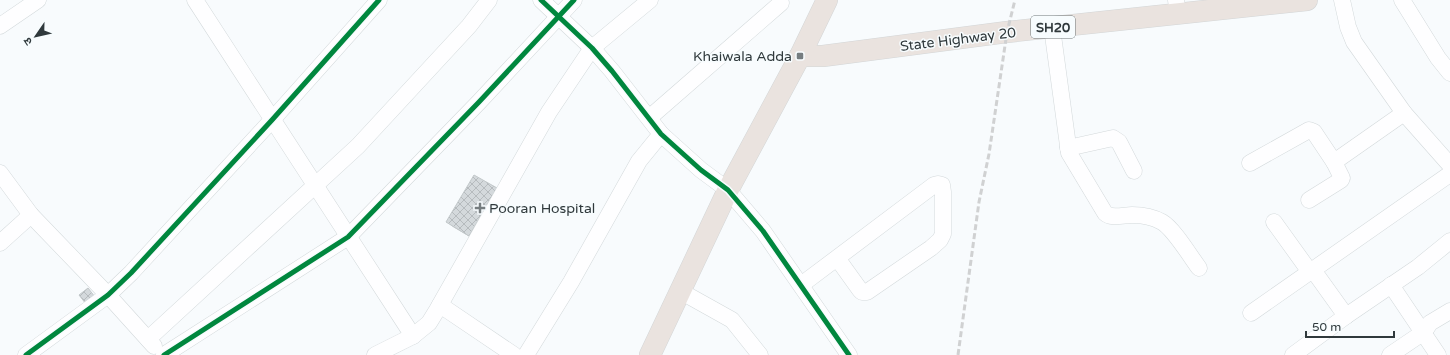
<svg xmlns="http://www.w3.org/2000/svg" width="1450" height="355" font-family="'Varela Round','Noto Sans Devanagari',sans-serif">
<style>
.shadow{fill:#0003}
.building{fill:url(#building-cross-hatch);stroke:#c2c8ca}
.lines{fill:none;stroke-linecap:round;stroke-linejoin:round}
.minor-casing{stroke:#d3d9db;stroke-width:17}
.major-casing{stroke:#d3d6d7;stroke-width:22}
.minor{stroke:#fefeff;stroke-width:16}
.major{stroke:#eae3df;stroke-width:21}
.rail{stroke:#d0d1d2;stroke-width:3;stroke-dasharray:6 3;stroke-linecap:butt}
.cycleway-casing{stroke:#f7fcfe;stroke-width:8}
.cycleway{stroke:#00873e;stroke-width:5}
.poi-dot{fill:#767d80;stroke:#f7fcfe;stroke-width:1.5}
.labels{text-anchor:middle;stroke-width:3;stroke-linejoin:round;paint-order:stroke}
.shield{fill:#f7fcfe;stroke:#6c7476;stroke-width:1}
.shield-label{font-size:13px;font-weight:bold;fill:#30393c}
.street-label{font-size:14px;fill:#30393c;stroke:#f7fcfe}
.poi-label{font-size:14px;fill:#30393c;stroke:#f7fcfe;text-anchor:end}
</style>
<defs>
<pattern id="building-cross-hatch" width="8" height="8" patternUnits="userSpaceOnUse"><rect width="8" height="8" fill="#d4d9dc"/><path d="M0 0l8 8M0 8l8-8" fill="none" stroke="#b6bbbe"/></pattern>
</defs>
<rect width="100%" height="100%" fill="#f8fbfd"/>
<path class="shadow" d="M496,189L475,240L453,227L447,222Z"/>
<g class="building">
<path d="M474,175L497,188L469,236L446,222Z"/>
<path d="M88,288L95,297L86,304L79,295Z"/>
</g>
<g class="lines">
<g class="minor-casing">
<g id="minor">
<path d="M195,0L413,336"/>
<path d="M541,0L592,48L612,71L661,134L701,170L728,190L763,231L849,355"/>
<path d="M1176,0L1178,14"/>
<path d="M1342,0L1348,27L1354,42L1404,113L1450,165"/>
<path d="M1402,0L1438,58L1450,73"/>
<path d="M0,26L38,0"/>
<path d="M1052,28L1069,153L1105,213C1111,219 1124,215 1132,215C1142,215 1153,217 1162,222C1174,229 1190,256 1199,268"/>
<path d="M649,118L781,3"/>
<path d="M1068,148L1113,138L1119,142L1134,171"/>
<path d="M1250,163L1309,130L1314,132L1334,162"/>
<path d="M0,173L31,215L108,295L154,346"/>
<path d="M1309,200L1341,180L1342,178L1334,162L1404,113"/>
<path d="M1274,222L1310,272"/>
<path d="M0,243L31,215"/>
<path d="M1313,270L1346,316"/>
<path d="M801,285L934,185L938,184L942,185L943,192V234L940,240L931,248L867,292H862L860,290L837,258"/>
<path d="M1391,285L1438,355"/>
<path d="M680,291L732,320L760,355"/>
<path d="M440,305L514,355"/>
<path d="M1251,313L1450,174"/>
<path d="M148,339L358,146L469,26L489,0"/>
<path d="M26,355L108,295L131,273L272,120L379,0"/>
<path d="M164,355L348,237L479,102L574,0"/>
<path d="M375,355L413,336L429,323L437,310L549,112L592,48L650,0"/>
<path d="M526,355L571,282L639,161L661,134"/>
<path d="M1293,355L1346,316L1418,267L1450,241"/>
<path d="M1390,355L1424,332L1430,323L1450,311"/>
</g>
</g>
<g class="major-casing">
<g id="major">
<path d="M800,56H823L1007,32L1307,0"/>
<path d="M650,355L728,190L800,56L827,0"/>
</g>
</g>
<use href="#minor" class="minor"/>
<use href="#major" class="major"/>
<path class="rail" d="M958,355L979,202L989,154L1007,32L1015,0"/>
<g class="cycleway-casing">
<g id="cycleway">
<path d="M541,0L592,48L612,71L661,134L701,170L728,190L763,231L849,355"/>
<path d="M26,355L108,295L131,273L272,120L379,0"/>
<path d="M164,355L348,237L479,102L574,0"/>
</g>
</g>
<use href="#cycleway" class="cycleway"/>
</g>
<g class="poi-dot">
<rect x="796" y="52" width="8" height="8" rx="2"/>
<path d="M478 202h4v4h4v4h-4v4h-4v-4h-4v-4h4z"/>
</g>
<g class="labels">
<rect class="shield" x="1031" y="16" width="44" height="22" rx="3"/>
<g class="shield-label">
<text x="1053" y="32">SH20</text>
</g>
<g class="street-label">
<text transform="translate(958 39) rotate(-7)" y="5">State Highway 20</text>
</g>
<g class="poi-label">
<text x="792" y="61">Khaiwala Adda</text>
<text x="489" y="213" text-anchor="start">Pooran Hospital</text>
</g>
</g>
<g transform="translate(36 36) rotate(236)" stroke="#f7fcfe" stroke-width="3" paint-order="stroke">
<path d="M0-3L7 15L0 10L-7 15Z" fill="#30393c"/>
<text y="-6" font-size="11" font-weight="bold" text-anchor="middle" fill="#30393c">उ</text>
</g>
<path d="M1306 331v6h88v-6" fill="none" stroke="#30393c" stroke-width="2"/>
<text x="1312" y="331" font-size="12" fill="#30393c" stroke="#f7fcfe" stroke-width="3" paint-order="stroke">50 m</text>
</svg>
